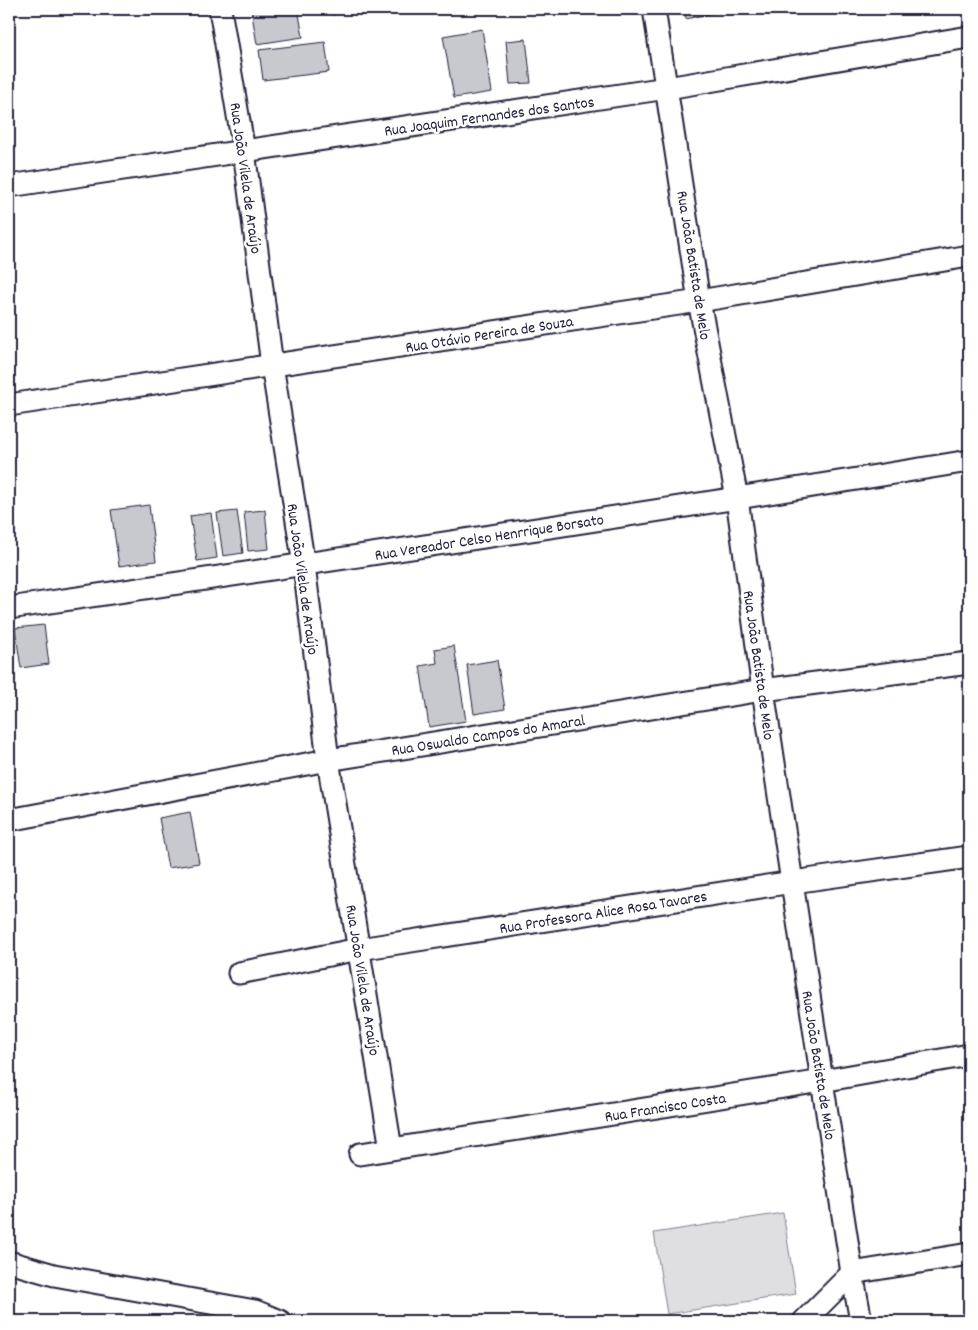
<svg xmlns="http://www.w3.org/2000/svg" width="978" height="1330" font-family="Dekko,sans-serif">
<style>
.green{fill:#dfdfe2;stroke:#80808e}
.building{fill:#c8c8cf;stroke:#22223b}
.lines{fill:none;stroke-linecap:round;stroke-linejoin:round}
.minor-casing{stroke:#22223b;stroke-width:25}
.minor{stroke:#fff;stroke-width:21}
.labels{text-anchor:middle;stroke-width:5;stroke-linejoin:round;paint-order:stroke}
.street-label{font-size:16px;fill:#22223b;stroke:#fff}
</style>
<rect width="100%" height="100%" fill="#fff"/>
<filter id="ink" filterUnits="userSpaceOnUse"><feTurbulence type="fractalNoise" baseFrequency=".02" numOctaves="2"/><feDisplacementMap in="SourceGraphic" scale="10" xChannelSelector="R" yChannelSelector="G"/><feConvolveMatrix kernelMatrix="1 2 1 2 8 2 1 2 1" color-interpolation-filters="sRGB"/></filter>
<g filter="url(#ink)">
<path class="green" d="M783,1213L796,1294L667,1314L654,1233Z"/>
<g class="building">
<path d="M251,9H298L303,37L257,44Z"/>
<path d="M331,9H361V10L332,15Z"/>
<path d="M684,9H730L686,19Z"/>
<path d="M482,29L492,92L454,98L443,36Z"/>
<path d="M526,39L531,83L510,84L506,41Z"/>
<path d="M325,42L329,72L263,80L259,50Z"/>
<path d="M149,505L156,561L119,566L111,510Z"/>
<path d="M265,510L269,549L248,551L244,512Z"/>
<path d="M237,511L243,553L223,556L217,513Z"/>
<path d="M211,513L217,558L197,561L190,516Z"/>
<path d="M44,625L49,664L21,668L15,628Z"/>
<path d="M454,646L466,721L429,727L420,666L437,663L435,649Z"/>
<path d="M497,660L505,709L474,714L467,665Z"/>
<path d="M190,812L199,863L168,868L159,818Z"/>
</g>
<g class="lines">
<g class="minor-casing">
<g id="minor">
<path d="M220,9L244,151L272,365L304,565L328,760L391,1149"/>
<path d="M654,9L699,301L737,498L763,690L822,1081L852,1273L861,1321"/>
<path d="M9,186L667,88L969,37"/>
<path d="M9,405L699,301L969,256"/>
<path d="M9,608C329,561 650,513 969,461"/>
<path d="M9,820L328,760L763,690L969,663"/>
<path d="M239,973L359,949L793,882L969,857"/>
<path d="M360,1154L822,1081L969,1055"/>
<path d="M9,1262L54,1275L255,1311L280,1321"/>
<path d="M804,1321L852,1273L969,1254"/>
</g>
</g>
<use href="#minor" class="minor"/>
</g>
</g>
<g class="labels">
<g class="street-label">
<text transform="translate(489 115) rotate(-8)" y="6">Rua Joaquim Fernandes dos Santos</text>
<text transform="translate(247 178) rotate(82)" y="6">Rua João Vilela de Araújo</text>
<text transform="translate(695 265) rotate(81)" y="6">Rua João Batista de Melo</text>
<text transform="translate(489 333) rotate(-9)" y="6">Rua Otávio Pereira de Souza</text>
<text transform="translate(489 536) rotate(-9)" y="6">Rua Vereador Celso Henrrique Borsato</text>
<text transform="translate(304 579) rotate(82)" y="6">Rua João Vilela de Araújo</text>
<text transform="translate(760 665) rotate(82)" y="6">Rua João Batista de Melo</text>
<text transform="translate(488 734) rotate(-9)" y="6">Rua Oswaldo Campos do Amaral</text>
<text transform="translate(603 911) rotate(-9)" y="6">Rua Professora Alice Rosa Tavares</text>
<text transform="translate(364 980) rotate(81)" y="6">Rua João Vilela de Araújo</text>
<text transform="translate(820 1065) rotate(81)" y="6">Rua João Batista de Melo</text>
<text transform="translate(665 1106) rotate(-9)" y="6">Rua Francisco Costa</text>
</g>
</g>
<rect width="978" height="1330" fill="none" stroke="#fff" stroke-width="30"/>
<rect x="15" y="15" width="948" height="1300" fill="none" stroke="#22223b" stroke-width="2" filter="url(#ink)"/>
</svg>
